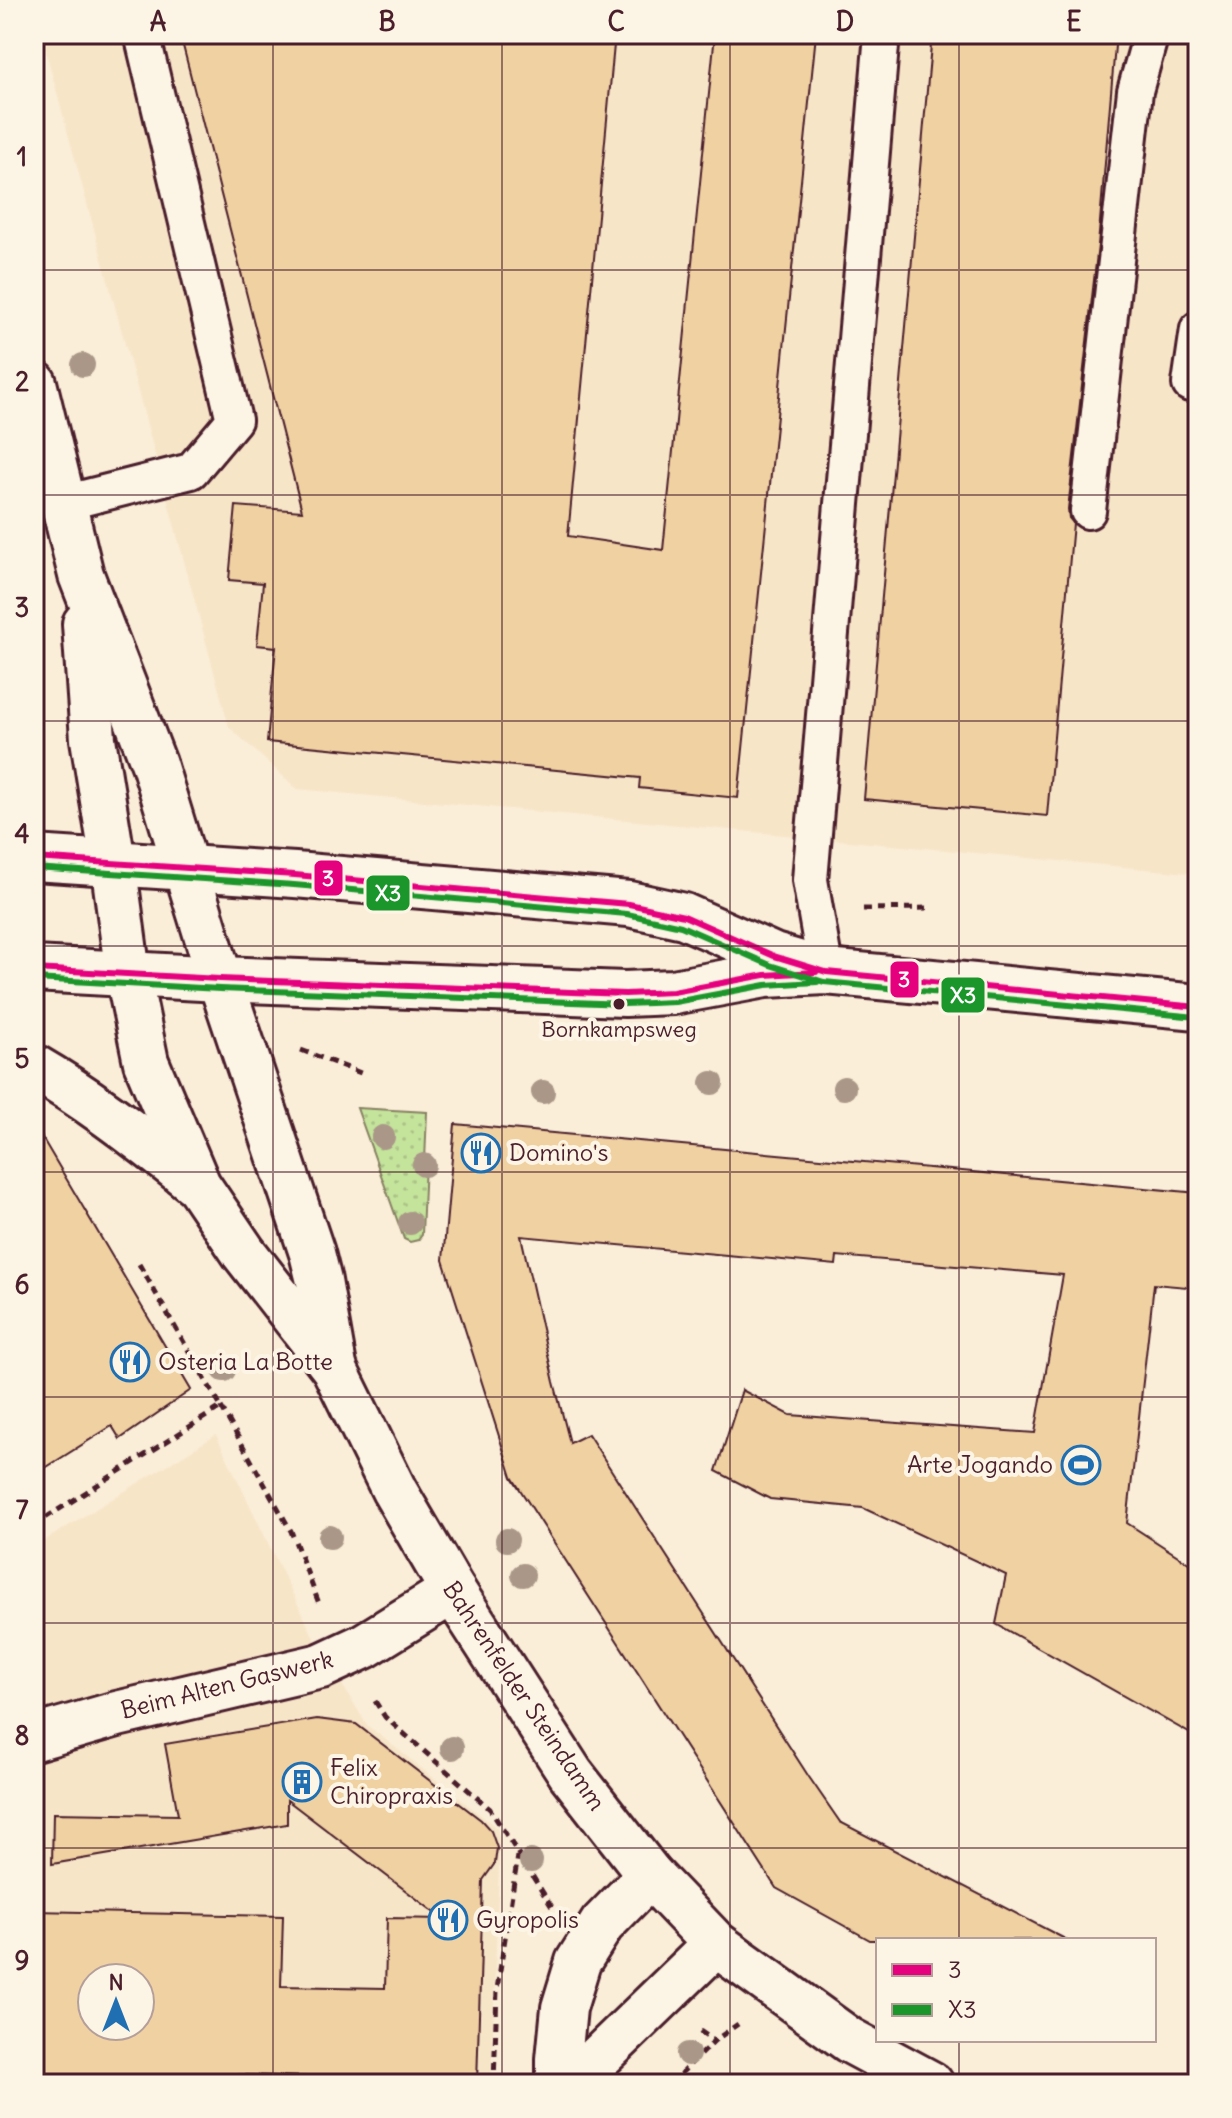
<svg xmlns="http://www.w3.org/2000/svg" width="1232" height="2118" font-family="Delius,sans-serif">
<style>
.built{fill:#f7e5c8;fill-rule:evenodd}
.grass{fill:url(#grass-dots);stroke:#878163;stroke-width:2}
.building{fill:#f0d1a2;stroke:#4a1f2b;stroke-width:2;fill-rule:evenodd}
.lines{fill:none;stroke-linecap:round;stroke-linejoin:round}
.service-casing{stroke:#4a1f2b;stroke-width:40}
.minor-casing{stroke:#4a1f2b;stroke-width:50}
.tertiary-casing{stroke:#4a1f2b;stroke-width:50}
.secondary-casing{stroke:#4a1f2b;stroke-width:50}
.primary-casing{stroke:#4a1f2b;stroke-width:50}
.path{stroke:#4a1f2b;stroke-width:5;stroke-dasharray:8 6;stroke-linecap:butt}
.service{stroke:#fcf5e5;stroke-width:34}
.minor{stroke:#fcf5e5;stroke-width:44}
.tertiary{stroke:#fcf5e5;stroke-width:44}
.secondary{stroke:#fcf5e5;stroke-width:44}
.primary{stroke:#fcf5e5;stroke-width:44}
.bus-1-casing{stroke:#fcf5e5;stroke-width:12}
.bus-2-casing{stroke:#fcf5e5;stroke-width:12}
.bus-1{stroke:#e5007d;stroke-width:6}
.bus-2{stroke:#1a962b;stroke-width:6}
.tree{fill:#aa9788}
.grid{fill:none;stroke:#4a1f2b;stroke-width:2;stroke-opacity:0.55}
.bus-dot{fill:#4a1f2b;stroke:#fcf5e5;stroke-width:3}
.labels{text-anchor:middle;stroke-width:8;stroke-linejoin:round;paint-order:stroke}
.bus-label{font-size:22px;fill:#4a1f2b;stroke:#fcf5e5}
.poi-label{font-size:24px;fill:#4a1f2b;stroke:#fcf5e5;text-anchor:start}
.street-label{font-size:24px;fill:#4a1f2b;stroke:#fcf5e5}
.line-badge{stroke:#fcf5e5;stroke-width:3}
.badge-label{font-size:22px;text-anchor:middle;font-weight:bold;fill:#fff}
.neatline{fill:none;stroke:#4a1f2b;stroke-width:3}
.grid-label{font-size:26px;text-anchor:middle;font-weight:bold;fill:#4a1f2b}
</style>
<defs>
<pattern id="grass-dots" width="8" height="8" patternUnits="userSpaceOnUse" patternTransform="scale(2)"><rect width="8" height="8" fill="#c4e39b"/><path d="M2 2h.1M6 6h.1" fill="none" stroke="#aac286" stroke-width="1.8" stroke-linecap="round"/></pattern>
</defs>
<rect width="100%" height="100%" fill="#faeed8"/>
<filter id="ink" filterUnits="userSpaceOnUse"><feTurbulence type="fractalNoise" baseFrequency=".0125" numOctaves="2"/><feDisplacementMap in="SourceGraphic" scale="16" xChannelSelector="R" yChannelSelector="G"/><feConvolveMatrix kernelMatrix="1 2 1 2 8 2 1 2 1" color-interpolation-filters="sRGB"/></filter>
<g filter="url(#ink)">
<g class="built">
<path d="M41,34H1198V874L297,789L229,727Z"/>
<path d="M216,1435L317,1644L367,1725L497,1828L500,1840L491,2084H34V1547ZM92,1978H140V2026H92Z"/>
</g>
<path class="grass" d="M357,1108L427,1112L422,1235L418,1240L410,1242L404,1239Z"/>
<g class="building">
<path d="M180,34H615L568,536L663,550L715,34H816L738,798L639,788L640,778L267,742L276,647L257,645L263,583L229,580L236,506L302,511Z"/>
<path d="M932,34H1116L1098,245L1068,509L1069,518L1073,523L1047,816L864,799Z"/>
<path d="M34,1124L191,1390L120,1439L112,1426L34,1475Z"/>
<path d="M455,1124L1198,1193V1288L1154,1284L1127,1523L1198,1569V1738L996,1624L1006,1575L863,1508L770,1499L716,1471L742,1390L790,1415L1035,1433L1063,1275L837,1256L836,1265L521,1236L554,1382L570,1443L588,1434L809,1777L840,1822L1067,1940H870L776,1888L512,1477L443,1260Z"/>
<path d="M317,1719L356,1724L481,1820L491,1831L497,1848L495,1863L483,1880L477,2084H414V2080L181,2073L180,2084H34V1911L283,1916L281,1986L385,1988L387,1918L443,1919L287,1800V1824L52,1864L53,1813L178,1815L165,1744ZM92,1978H140V2026H92Z"/>
</g>
<g class="lines">
<g class="service-casing">
<g id="service">
<path d="M1198,329L1190,384H1198"/>
<path d="M64,503L191,471L234,420L142,34"/>
<path d="M1088,511L1135,91L1151,34"/>
<path d="M826,972L810,880L882,34"/>
</g>
</g>
<g class="minor-casing">
<g id="minor">
<path d="M34,1738L117,1714L321,1666L364,1646L453,1591"/>
<path d="M559,2084V2059L564,2008L578,1962L602,1924L650,1875"/>
<path d="M578,2084L584,2072L716,1944"/>
</g>
</g>
<g class="tertiary-casing">
<g id="tertiary">
<path d="M128,975L146,1062L198,1185L244,1253L334,1368L394,1490L453,1591L571,1774L650,1875L716,1944L849,2040L931,2084"/>
<path d="M220,979L312,1253L319,1281L334,1366"/>
<path d="M34,1067C91,1100 143,1140 194,1182"/>
</g>
</g>
<g class="secondary-casing">
<g id="secondary">
<path d="M34,383L81,575L154,764L220,979"/>
<path d="M85,624L93,739L113,862L128,975"/>
</g>
</g>
<g class="primary-casing">
<g id="primary">
<path d="M34,858L295,875L629,904L684,916L774,956L808,966"/>
<path d="M34,969L220,979L625,994L673,992L765,975L826,972L1198,1007"/>
</g>
</g>
<g class="path">
<path d="M863,909L930,908"/>
<path d="M301,1050L366,1075"/>
<path d="M221,1407L291,1531L320,1606"/>
<path d="M34,1525L221,1407L139,1264"/>
<path d="M375,1701L385,1717L490,1809L552,1907"/>
<path d="M700,2031L714,2041"/>
<path d="M494,2084L497,1989L518,1856"/>
<path d="M670,2084L714,2041L738,2024"/>
</g>
<use href="#service" class="service"/>
<use href="#minor" class="minor"/>
<use href="#tertiary" class="tertiary"/>
<use href="#secondary" class="secondary"/>
<use href="#primary" class="primary"/>
<g class="bus-1-casing">
<g id="bus-1">
<path d="M34,858L295,875L629,904L684,916L774,956L826,972L1198,1007"/>
<path d="M34,969L220,979L625,994L673,992L765,975L816,972"/>
</g>
</g>
<g class="bus-2-casing">
<g id="bus-2">
<path d="M34,868L294,885L627,914L681,926L770,965L824,982L1197,1017"/>
<path d="M34,979L220,989L625,1004L675,1002L766,985L817,982"/>
</g>
</g>
<use href="#bus-1" class="bus-1"/>
<use href="#bus-2" class="bus-2"/>
</g>
<g class="tree">
<circle cx="83" cy="365" r="12"/>
<circle cx="712" cy="1083" r="12"/>
<circle cx="844" cy="1088" r="12"/>
<circle cx="543" cy="1092" r="12"/>
<circle cx="383" cy="1137" r="12"/>
<circle cx="424" cy="1165" r="12"/>
<circle cx="410" cy="1223" r="12"/>
<circle cx="224" cy="1370" r="12"/>
<circle cx="330" cy="1537" r="12"/>
<circle cx="507" cy="1540" r="12"/>
<circle cx="523" cy="1575" r="12"/>
<circle cx="452" cy="1748" r="12"/>
<circle cx="531" cy="1861" r="12"/>
<circle cx="688" cy="2054" r="12"/>
</g>
</g>
<path class="grid" d="M273,34V2084M502,34V2084M730,34V2084M959,34V1940M34,270H1198M34,495H1198M34,721H1198M34,946H1198M34,1172H1198M34,1397H1198M34,1623H1198M34,1848H1198M959,2040V2084"/>
<defs>
<g id="restaurant-ring" transform="scale(2)"><circle r="9.5" fill="#fcf5e5" stroke="#1f6fb2" stroke-width="1.5"/><path d="M-5-6h1v4h1v-4h1v4h1v-4h1v5L-1.5 .5V6h-2V.5L-5-1ZM5-6V6H3V1.5H1.5Q1.5-4 5-6Z" fill="#1f6fb2"/></g>
<g id="stadium-ring" transform="scale(2)"><circle r="9.5" fill="#fcf5e5" stroke="#1f6fb2" stroke-width="1.5"/><path d="M0-5a6.5 5 0 1 0 0 10a6.5 5 0 1 0 0-10ZM-3.5-1.8h7v3.6h-7Z" fill="#1f6fb2"/></g>
<g id="building-ring" transform="scale(2)"><circle r="9.5" fill="#fcf5e5" stroke="#1f6fb2" stroke-width="1.5"/><path d="M-4-6H4V6H1V3H-1V6H-4ZM-2.5-4.3h1.7v1.8h-1.7ZM.8-4.3h1.7v1.8H.8ZM-2.5-1h1.7V.8h-1.7ZM.8-1h1.7V.8H.8Z" fill="#1f6fb2"/></g>
</defs>
<g fill-rule="evenodd">
<use href="#restaurant-ring" x="481" y="1153"/>
<use href="#restaurant-ring" x="130" y="1362"/>
<use href="#stadium-ring" x="1081" y="1465"/>
<use href="#building-ring" x="302" y="1782"/>
<use href="#restaurant-ring" x="448" y="1920"/>
</g>
<circle class="bus-dot" cx="619" cy="1004" r="7"/>
<g class="labels">
<g class="bus-label">
<text x="619" y="1037">Bornkampsweg</text>
</g>
<g class="poi-label">
<text x="509" y="1161">Domino's</text>
<text x="158" y="1370">Osteria La Botte</text>
<text x="1053" y="1473" text-anchor="end">Arte Jogando</text>
<text x="330" y="1776">Felix<tspan x="330" dy="28">Chiropraxis</tspan></text>
<text x="476" y="1928">Gyropolis</text>
</g>
<g class="street-label">
<text transform="translate(227 1685) rotate(-14)" y="8">Beim Alten Gaswerk</text>
<text transform="translate(524 1696) rotate(56)" y="8">Bahrenfelder Steindamm</text>
</g>
</g>
<g class="line-badge">
<rect x="313" y="859" width="31" height="38" rx="8" fill="#e5007d"/>
<rect x="365" y="874" width="46" height="38" rx="8" fill="#1a962b"/>
<rect x="889" y="960" width="31" height="39" rx="8" fill="#e5007d"/>
<rect x="940" y="976" width="46" height="38" rx="8" fill="#1a962b"/>
</g>
<g class="badge-label">
<text x="328" y="886">3</text>
<text x="388" y="901">X3</text>
<text x="904" y="987">3</text>
<text x="963" y="1003">X3</text>
</g>
<rect width="1232" height="2118" fill="none" stroke="#fcf5e5" stroke-width="88"/>
<rect x="876" y="1938" width="280" height="104" fill="#fcf5e5" stroke="#b59f9b" stroke-width="2"/>
<rect x="892" y="1964" width="40" height="12" fill="#e5007d" stroke="#b59f9b" stroke-width="2"/>
<text x="948" y="1978" font-size="24" fill="#4a1f2b">3</text>
<rect x="892" y="2004" width="40" height="12" fill="#1a962b" stroke="#b59f9b" stroke-width="2"/>
<text x="948" y="2018" font-size="24" fill="#4a1f2b">X3</text>
<g transform="translate(116 2002)"><circle r="38" fill="#fcf5e5" stroke="#b59f9b" stroke-width="2"/>
<path d="M0-6L14 30L0 20L-14 30Z" fill="#1f6fb2"/>
<text y="-12" font-size="22" font-weight="bold" text-anchor="middle" fill="#4a1f2b">N</text>
</g>
<rect x="44" y="44" width="1144" height="2030" class="neatline"/>
<g class="grid-label">
<text x="158" y="31">A</text>
<text x="387" y="31">B</text>
<text x="616" y="31">C</text>
<text x="845" y="31">D</text>
<text x="1074" y="31">E</text>
<text x="22" y="166">1</text>
<text x="22" y="391">2</text>
<text x="22" y="617">3</text>
<text x="22" y="843">4</text>
<text x="22" y="1068">5</text>
<text x="22" y="1294">6</text>
<text x="22" y="1519">7</text>
<text x="22" y="1745">8</text>
<text x="22" y="1970">9</text>
</g>
</svg>
